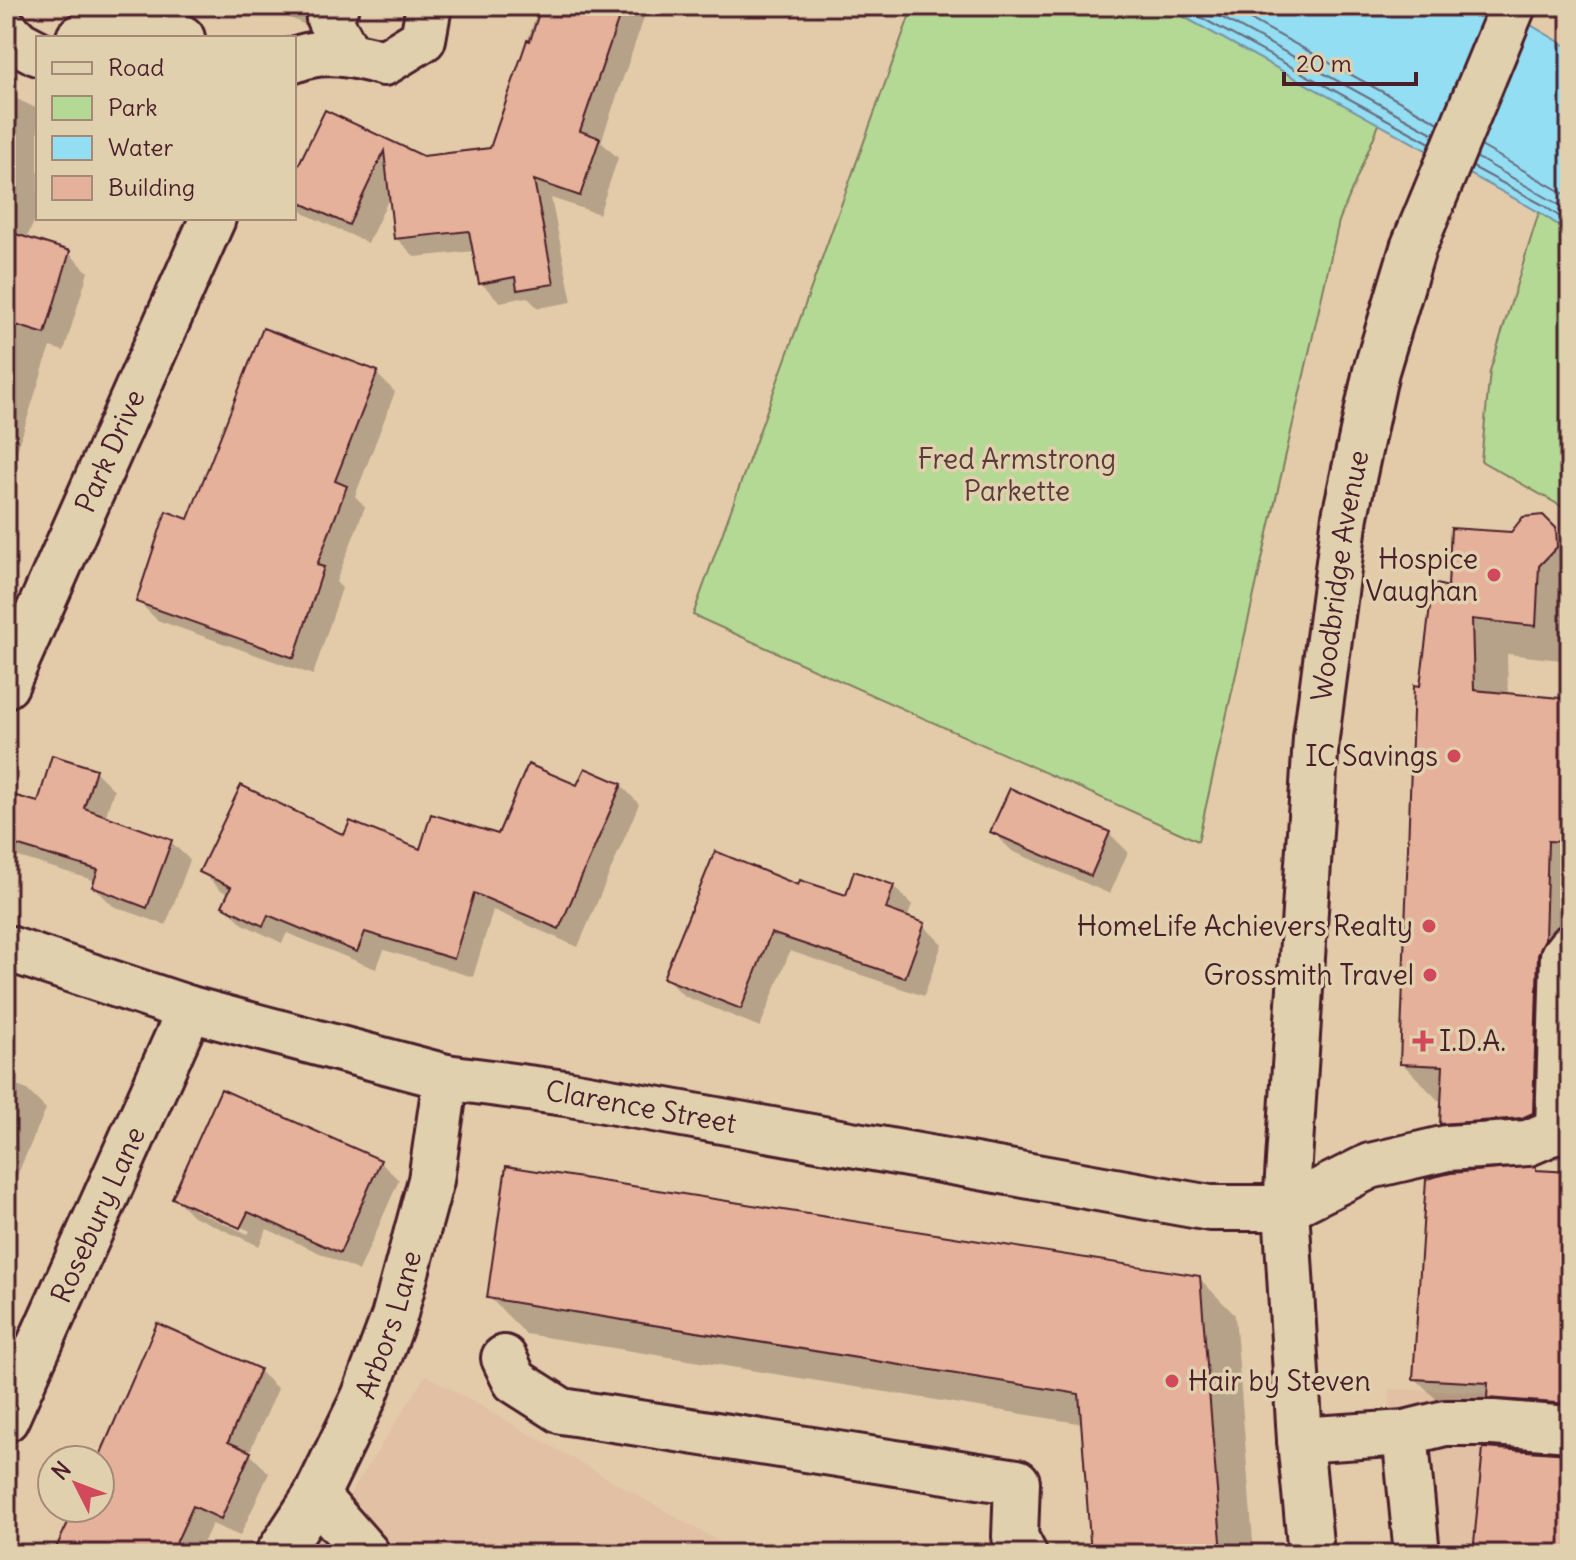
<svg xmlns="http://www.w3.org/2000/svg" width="1576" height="1560" font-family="Delius,sans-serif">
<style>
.built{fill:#e1c0a3}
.green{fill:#b4d994;stroke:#7f7c60;stroke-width:2}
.water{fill:#93def3;stroke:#7692a3;stroke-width:2}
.shadow{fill:#0003;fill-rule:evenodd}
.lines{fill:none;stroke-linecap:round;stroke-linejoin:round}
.shore{stroke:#676b7b;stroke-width:2}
.building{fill:#e6b19a;stroke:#4a1f2b;stroke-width:2}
.minor-casing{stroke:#4a1f2b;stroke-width:50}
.minor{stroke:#e1d0ad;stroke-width:44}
.poi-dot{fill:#d1495b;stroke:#e1d0ad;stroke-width:3}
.labels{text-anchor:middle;stroke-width:7;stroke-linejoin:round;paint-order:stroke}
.street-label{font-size:28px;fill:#4a1f2b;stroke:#e1d0ad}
.park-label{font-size:28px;fill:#5a3b3b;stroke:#e1d0ad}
.poi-label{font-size:28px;fill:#4a1f2b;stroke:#e1d0ad;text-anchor:end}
</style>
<rect width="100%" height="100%" fill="#e3cbaa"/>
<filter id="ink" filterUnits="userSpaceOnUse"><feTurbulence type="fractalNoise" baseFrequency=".0125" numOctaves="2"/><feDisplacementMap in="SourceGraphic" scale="16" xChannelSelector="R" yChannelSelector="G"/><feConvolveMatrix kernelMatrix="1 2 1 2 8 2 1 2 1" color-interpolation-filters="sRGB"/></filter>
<g filter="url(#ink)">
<g class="built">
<path d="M426,1375L727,1546L739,1554H312Z"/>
<path d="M1389,1389L1570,1396V1554H1397Z"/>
</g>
<g class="green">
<path d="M913,6H1428L1339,221L1198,841L693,615Z"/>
<path d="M1539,212L1570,233V511L1481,461L1490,371Z"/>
</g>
<path class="water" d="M1164,6H1498L1570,48V233L1539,212Z"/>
<g class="shadow">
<path d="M261,6H315L306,25Z"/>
<path d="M539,6H648L601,142L618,158L599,214L551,198L572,302L538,308L527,297L500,302L481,283L475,251L415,257L396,238L391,194L368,243L305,214L294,202V179L326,112L422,158L491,150Z"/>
<path d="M6,94L38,109V214L26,239L69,253L88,272L64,351L50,347L18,448L6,477Z"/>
<path d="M376,373L395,392L355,496L365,507L336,582L342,588L313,675L157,620L138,601L189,521Z"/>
<path d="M1555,529L1570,544V661L1507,654L1508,695L1570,701V1106L1478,1159L1442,1123L1443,1100H1438L1402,1063L1422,688L1450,589L1512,534Z"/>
<path d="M95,771L114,790L105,818L171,842L190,860L166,925L113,906L94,887L96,881L6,853V795L39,805Z"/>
<path d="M621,785L639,804L578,947L493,910L473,977L384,950L376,969L287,933L282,943L243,924L224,905L229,894L220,890L202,872L345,837L422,852L499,837L578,788Z"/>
<path d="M993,832L1109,833L1128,852L1110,894L1012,851Z"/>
<path d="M893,886L912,905L907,919L923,925L942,944L924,996L790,951L760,1027L684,996L666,978L800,887L847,897Z"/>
<path d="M6,1081L27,1090L46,1109L6,1201Z"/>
<path d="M380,1162L399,1180L359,1271L267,1229L259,1246L193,1216L174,1197ZM194,1205L250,1231L248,1234L194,1210Z"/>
<path d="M1536,1168L1539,1172L1570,1174V1437L1451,1414L1415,1378Z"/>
<path d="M1199,1278L1235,1315L1254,1554H1093L1084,1424L526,1334L489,1297Z"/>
<path d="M259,1371L278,1389L249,1453L269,1473L240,1536L212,1524L198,1554H57L78,1508H100Z"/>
</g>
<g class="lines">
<g class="shore">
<path d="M1180,6L1430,143"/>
<path d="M1201,6L1434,134"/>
<path d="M1226,6L1439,123"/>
<path d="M1481,146L1570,197"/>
<path d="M1476,157L1570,211"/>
<path d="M1473,167L1543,205L1570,224"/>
</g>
</g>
<g class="building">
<path d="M548,6H623L580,131L600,138L580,196L534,180L554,284L517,290L515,277L479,284L469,231L394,239L384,151L349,225L294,200V174L325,110L423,156L490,148L527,40L530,41L539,13L545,15Z"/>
<path d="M6,231L70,251L45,334L6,322Z"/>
<path d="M263,328L378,371L335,481L347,486L317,565L324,567L294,658L136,602L166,511L188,519Z"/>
<path d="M1543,515L1556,528L1557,547L1539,566L1536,626L1472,619L1474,690L1570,699V842L1548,841L1545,939L1538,955L1533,1113L1522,1118L1440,1124L1443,1066L1400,1064L1414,685L1420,686L1433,583L1448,587L1451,528L1511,532L1523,517Z"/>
<path d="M52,755L96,769L84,808L172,840L147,908L92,887L98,870L6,842V793L38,802Z"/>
<path d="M528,764L577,785L585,768L622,784L559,929L474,893L454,959L365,932L357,952L268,915L263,926L222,906L231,887L199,872L241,785L344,835L350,821L420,849L431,814L498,834Z"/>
<path d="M1010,788L1110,832L1091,876L990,832Z"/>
<path d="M715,851L798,885L800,880L846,895L854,871L894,885L886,909L925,923L905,978L771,933L741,1009L663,978Z"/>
<path d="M221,1089L381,1160L340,1253L248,1212L240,1228L172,1198Z"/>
<path d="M506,1166L1200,1276L1222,1554H1091L1079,1394L487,1298Z"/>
<path d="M1536,1166V1170L1570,1172V1404L1487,1398L1488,1383L1413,1379L1426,1179L1451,1173Z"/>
<path d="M157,1323L260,1369L228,1442L251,1452L221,1519L193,1506L171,1554H53L75,1508H100L98,1460Z"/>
<path d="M1483,1448L1570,1454V1554H1473Z"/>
</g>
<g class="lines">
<g class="minor-casing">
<g id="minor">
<path d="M336,6L329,19L347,52"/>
<path d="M6,30L19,43L38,53"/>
<path d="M79,38L102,24L157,25L182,38"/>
<path d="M294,60C324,47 355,55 384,63L423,39L429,6"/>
<path id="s1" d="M6,685L213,218"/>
<path id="s2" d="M6,948L190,1009L446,1077L565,1093L1210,1208H1286L1370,1166L1447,1148L1528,1143L1570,1125"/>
<path d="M1558,1130L1563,956L1570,947"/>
<path d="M504,1358L515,1381L562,1411L1017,1482L1015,1537L1024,1554"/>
<path id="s3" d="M6,1419L190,1009"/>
<path d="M1405,1433L1445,1423H1493L1570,1429"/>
<path d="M1300,1440L1405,1433L1417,1554"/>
<path d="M316,1496L367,1554"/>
<path id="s4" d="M278,1554L316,1496L364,1397L394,1317L431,1180L446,1077"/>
<path id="s5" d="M1311,1554L1300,1440L1286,1208L1316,738L1345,516L1376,371L1413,248L1513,6"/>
</g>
</g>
<use href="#minor" class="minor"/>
</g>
</g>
<g class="poi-dot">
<circle cx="1494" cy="575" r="8"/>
<circle cx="1454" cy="756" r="8"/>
<circle cx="1429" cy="926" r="8"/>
<circle cx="1430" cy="975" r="8"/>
<path d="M1419 1029h8v8h8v8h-8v8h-8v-8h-8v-8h8z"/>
<circle cx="1172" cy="1381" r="8"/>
</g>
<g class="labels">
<g class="street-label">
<text dy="10" stroke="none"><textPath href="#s1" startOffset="256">Park Drive</textPath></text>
<text dy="10" stroke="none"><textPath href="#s5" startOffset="982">Woodbridge Avenue</textPath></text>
<text dy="10" stroke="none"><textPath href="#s2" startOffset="656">Clarence Street</textPath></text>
<text dy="10" stroke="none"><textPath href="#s3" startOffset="224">Rosebury Lane</textPath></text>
<text dy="10" stroke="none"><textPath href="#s4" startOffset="256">Arbors Lane</textPath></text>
</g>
<g class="park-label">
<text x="1017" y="469">Fred Armstrong<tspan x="1017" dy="32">Parkette</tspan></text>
</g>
<g class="poi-label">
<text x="1478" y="569">Hospice<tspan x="1478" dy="32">Vaughan</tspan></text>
<text x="1438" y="766">IC Savings</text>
<text x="1413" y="936">HomeLife Achievers Realty</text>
<text x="1414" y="985">Grossmith Travel</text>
<text x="1439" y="1051" text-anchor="start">I.D.A.</text>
<text x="1188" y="1391" text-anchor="start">Hair by Steven</text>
</g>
</g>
<rect width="1576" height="1560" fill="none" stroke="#e1d0ad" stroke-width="32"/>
<rect x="16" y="16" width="1544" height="1528" fill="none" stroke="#4a1f2b" stroke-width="3" filter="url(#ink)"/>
<rect x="36" y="36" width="260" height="184" fill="#e1d0ad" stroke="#a58979" stroke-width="2"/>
<rect x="52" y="62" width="40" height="12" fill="#e1d0ad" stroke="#a58979" stroke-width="2"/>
<text x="108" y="76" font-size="24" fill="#4a1f2b">Road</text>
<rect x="52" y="96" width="40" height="24" fill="#b4d994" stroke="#a58979" stroke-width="2"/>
<text x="108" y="116" font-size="24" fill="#4a1f2b">Park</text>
<rect x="52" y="136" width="40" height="24" fill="#93def3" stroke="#a58979" stroke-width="2"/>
<text x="108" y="156" font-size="24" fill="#4a1f2b">Water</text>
<rect x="52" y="176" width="40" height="24" fill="#e6b19a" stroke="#a58979" stroke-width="2"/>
<text x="108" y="196" font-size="24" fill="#4a1f2b">Building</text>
<g transform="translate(76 1484) rotate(312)"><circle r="38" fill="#e1d0ad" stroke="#a58979" stroke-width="2"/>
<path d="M0-6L14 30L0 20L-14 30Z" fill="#d1495b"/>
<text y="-12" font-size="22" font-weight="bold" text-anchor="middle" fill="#4a1f2b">N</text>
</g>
<path d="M1284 72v12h132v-12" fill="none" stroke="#4a1f2b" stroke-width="4"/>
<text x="1296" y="72" font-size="24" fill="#4a1f2b" stroke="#e1d0ad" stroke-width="6" paint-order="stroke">20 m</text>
</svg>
